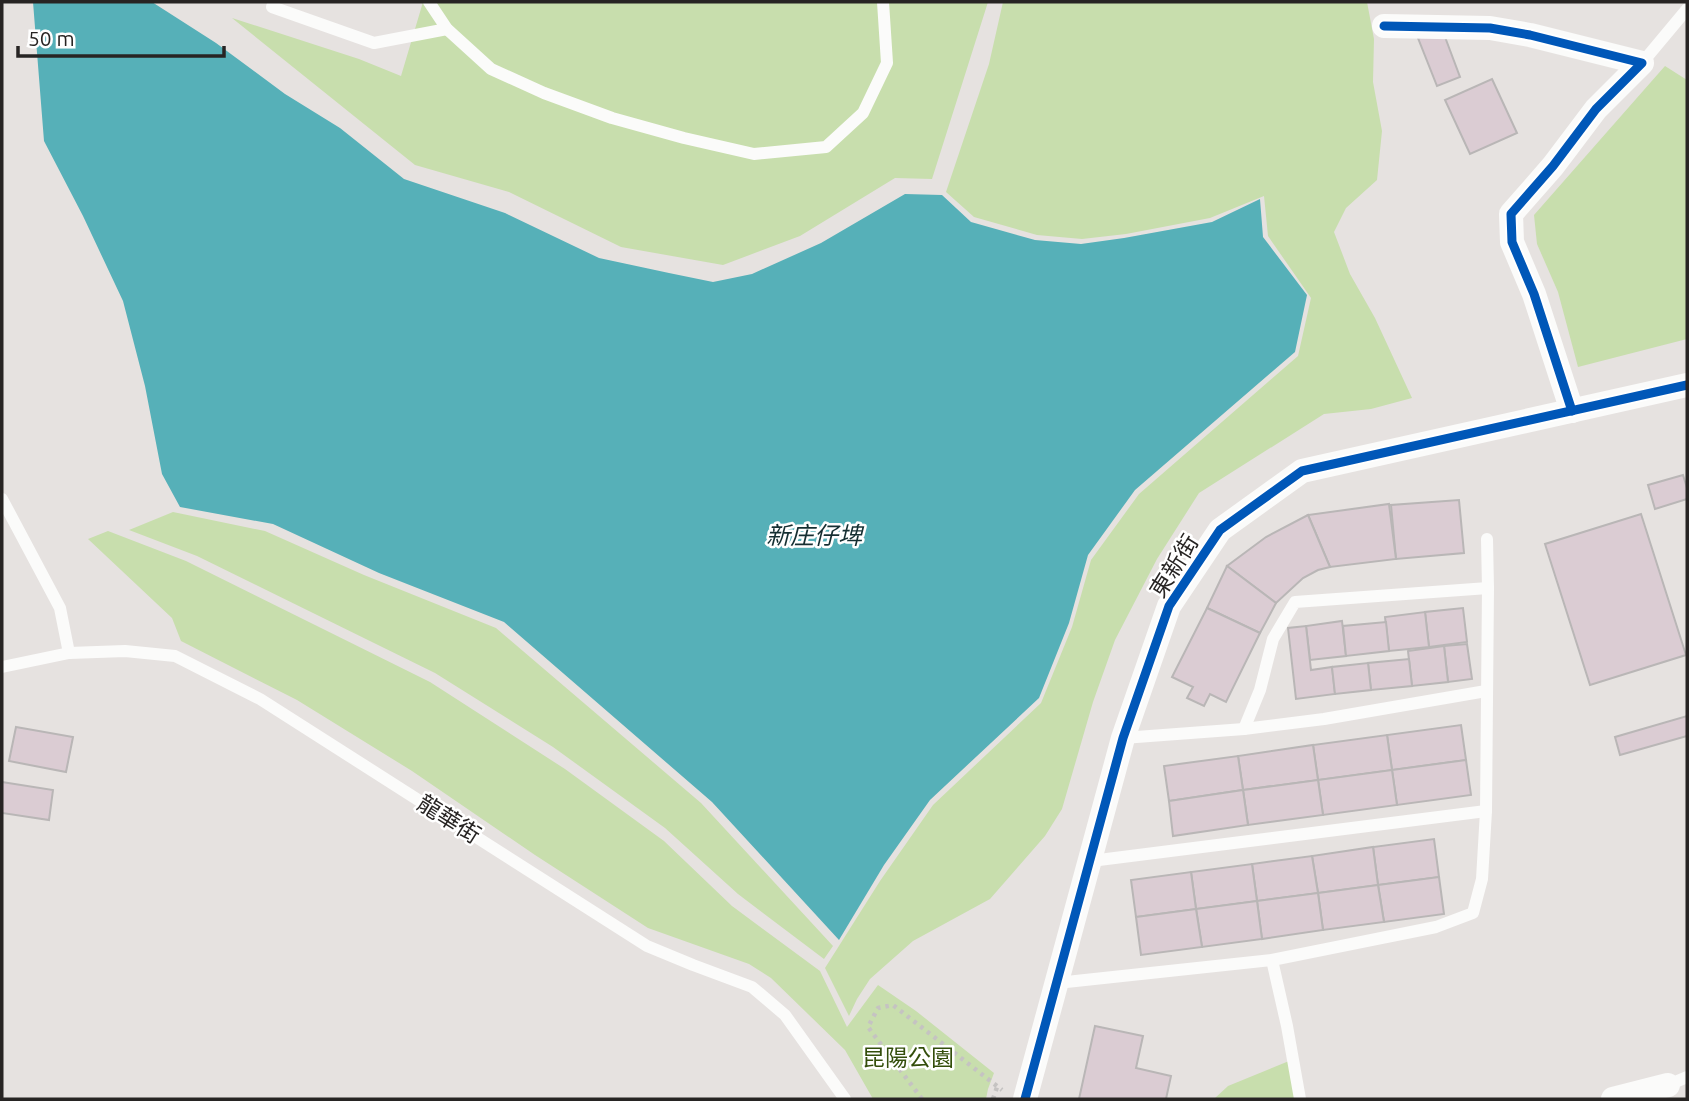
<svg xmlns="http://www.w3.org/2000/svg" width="1689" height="1101" font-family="Ubuntu,'Noto Sans TC',sans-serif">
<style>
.green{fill:#c8dead}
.water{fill:#56b0b8}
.building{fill:#dbccd3;stroke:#b9b6b6;stroke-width:2}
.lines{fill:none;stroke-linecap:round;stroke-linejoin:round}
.path{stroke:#c5c3c2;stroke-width:4.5;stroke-dasharray:3.5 5;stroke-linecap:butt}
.service{stroke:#fbfbfa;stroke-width:12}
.minor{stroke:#fbfbfa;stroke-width:24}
.cycleway-casing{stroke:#fff;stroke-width:13}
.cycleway{stroke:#0057b8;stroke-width:9}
.labels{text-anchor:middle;stroke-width:5;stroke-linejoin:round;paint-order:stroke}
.street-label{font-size:23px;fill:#272423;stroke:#fff}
.park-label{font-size:23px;fill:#334e0b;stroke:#fff}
.water-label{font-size:24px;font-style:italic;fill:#152f32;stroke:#fff}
</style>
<rect width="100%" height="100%" fill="#e6e2e0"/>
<g class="green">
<path d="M423,2H988L932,179L895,178L800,236L723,265L621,247L509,192L415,165L232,18L359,59L401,76Z"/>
<path d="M1003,2H1367L1374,39L1373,82L1382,131L1377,180L1346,208L1334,232L1350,274L1375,318L1412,398L1371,409L1324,414L1199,493L1157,559L1115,640L1093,702L1062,809L1045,836L990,899L913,941L870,979L857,999L849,1016L825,968L880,881L933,805L1041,703L1072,627L1091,560L1139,494L1298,356L1311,298L1268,236L1264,196L1210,218L1126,234L1082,239L1037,235L974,217L946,192L989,64Z"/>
<path d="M1665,66L1687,80V339L1578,367L1558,292L1537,244L1534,215Z"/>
<path d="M173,512L265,531L364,575L496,628L701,803L833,946L824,959L738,894L665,828L553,747L435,673L197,556L129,530Z"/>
<path d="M108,531L186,561L430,682L565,769L664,841L732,906L820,971L847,1027L878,985L916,1011L994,1073L988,1089L986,1099H873L845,1050L771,978L749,964L648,928L535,855L412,771L297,700L181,641L172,618L88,539Z"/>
<path d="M1289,1061L1295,1099H1214L1228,1086Z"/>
</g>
<path class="water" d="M33,2H152L216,43L285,94L340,128L404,179L505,213L599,258L669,273L713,282L752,274L821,243L905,194L942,195L971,222L1035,240L1081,244L1124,238L1212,222L1260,199L1263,237L1307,295L1295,352L1135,490L1088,555L1069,623L1039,698L930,800L884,865L839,940L712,802L504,622L379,573L273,524L180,507L162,474L145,386L123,301L83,216L44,141Z"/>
<g class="building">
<path d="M1442,29L1460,77L1437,86L1418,38Z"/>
<path d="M1492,79L1517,133L1470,154L1445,100Z"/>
<path d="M1683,475L1687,488V499L1655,509L1648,485Z"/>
<path d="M1459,500L1464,553L1396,559L1391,505Z"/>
<path d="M1389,504L1396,559L1330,567L1308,515Z"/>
<path d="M1641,514L1686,655L1590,685L1545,544Z"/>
<path d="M1308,515L1330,567L1318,570L1303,578L1276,603L1227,566L1266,537Z"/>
<path d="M1227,566L1276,603L1260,633L1207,608Z"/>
<path d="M1207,608L1260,633L1226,702L1210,694L1204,706L1187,698L1193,687L1172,677Z"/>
<path d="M1463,608L1467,642L1429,647L1425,612Z"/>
<path d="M1425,612L1429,647L1389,651L1385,617Z"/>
<path d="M1342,621L1346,656L1310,660L1306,626Z"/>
<path d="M1386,622L1389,651L1346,656L1343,626Z"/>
<path d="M1306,626L1311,670L1332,667L1335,694L1296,699L1288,628Z"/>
<path d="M1467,644L1472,679L1448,682L1444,646Z"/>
<path d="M1444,646L1448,682L1412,686L1408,651Z"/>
<path d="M1409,659L1412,686L1371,690L1368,663Z"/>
<path d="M1368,663L1371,690L1335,694L1332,667Z"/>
<path d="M1687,716V736L1620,755L1615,737Z"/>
<path d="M1461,725L1466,760L1392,770L1387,735Z"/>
<path d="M16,727L73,737L66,772L9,761Z"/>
<path d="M1387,735L1392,770L1318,780L1313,745Z"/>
<path d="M1313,745L1318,780L1243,790L1238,756Z"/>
<path d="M1238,756L1243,790L1169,801L1164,766Z"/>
<path d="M1466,760L1471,795L1397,805L1392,770Z"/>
<path d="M1392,770L1397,805L1323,815L1318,780Z"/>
<path d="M1318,780L1323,815L1248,825L1243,790Z"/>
<path d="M2,782L53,790L49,820L2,813Z"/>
<path d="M1243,790L1248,825L1173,836L1169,801Z"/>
<path d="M1434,839L1439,877L1378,885L1373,847Z"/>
<path d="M1373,847L1378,885L1318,893L1312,856Z"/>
<path d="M1312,856L1318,893L1257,901L1252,864Z"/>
<path d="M1252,864L1257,901L1196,909L1191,872Z"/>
<path d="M1191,872L1196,909L1136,917L1131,880Z"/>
<path d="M1439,877L1444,914L1384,922L1378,885Z"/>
<path d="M1378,885L1384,922L1323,930L1318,893Z"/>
<path d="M1318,893L1323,930L1262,939L1257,901Z"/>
<path d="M1257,901L1262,939L1202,947L1196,909Z"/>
<path d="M1196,909L1202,947L1141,955L1136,917Z"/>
<path d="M1095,1026L1143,1036L1136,1068L1171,1076L1166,1099H1079Z"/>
</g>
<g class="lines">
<g class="path">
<path d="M922,1099L868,1027L878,1008L893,1005L1002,1090"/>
<path d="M993,1099L997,1087"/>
</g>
<g class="service">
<path d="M274,2L272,7L374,43L447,29"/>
<path d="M429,2L447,29L491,69L544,93L612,118L684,138L754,154L826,147L863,113L887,63L883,2"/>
<path d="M1642,63L1687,9"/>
<path d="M2,499L60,608L69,653"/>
<path d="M2,667L69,653L125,651L175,656L260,699L647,946L693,965L752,987L785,1015L845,1099"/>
<path d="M1244,729L1260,690L1273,639L1295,602L1488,588"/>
<path d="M1123,738L1244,729L1324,719L1486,691"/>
<path d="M1091,861L1486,811"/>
<path d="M1272,960L1287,1026L1300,1099"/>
<path d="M1057,983L1272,960L1436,927L1473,913L1482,879L1486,811L1488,588L1487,539"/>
<path d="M1668,1085L1687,1077"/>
</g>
<g class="minor">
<path d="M1384,26L1490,28L1530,35L1642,63L1596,109L1553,166L1511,214L1512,242L1534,294L1572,411"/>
<path d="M1025,1099L1123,738L1169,606L1220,530L1302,471L1687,385"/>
<path d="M1613,1099L1668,1085"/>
</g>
<g class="cycleway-casing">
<g id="cycleway">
<path d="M1384,26L1490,28L1530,35L1642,63L1596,109L1553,166L1511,214L1512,242L1534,294L1572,411"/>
<path d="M1025,1099L1123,738L1169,606L1220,530L1302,471L1687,385"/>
</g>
</g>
<use href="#cycleway" class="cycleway"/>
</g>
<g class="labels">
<g class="street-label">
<text transform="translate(1174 566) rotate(-58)" y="8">東新街</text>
<text transform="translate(449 819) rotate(32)" y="8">龍華街</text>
</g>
<g class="park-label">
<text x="908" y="1066">昆陽公園</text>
</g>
<g class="water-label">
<text x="814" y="544">新庄仔埤</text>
</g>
</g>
<rect width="1689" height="1101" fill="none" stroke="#272423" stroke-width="7"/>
<path d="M18 46v10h206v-10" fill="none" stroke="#272423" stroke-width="3.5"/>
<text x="28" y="46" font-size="21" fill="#272423" stroke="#ffffff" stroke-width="5" paint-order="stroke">50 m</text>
</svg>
